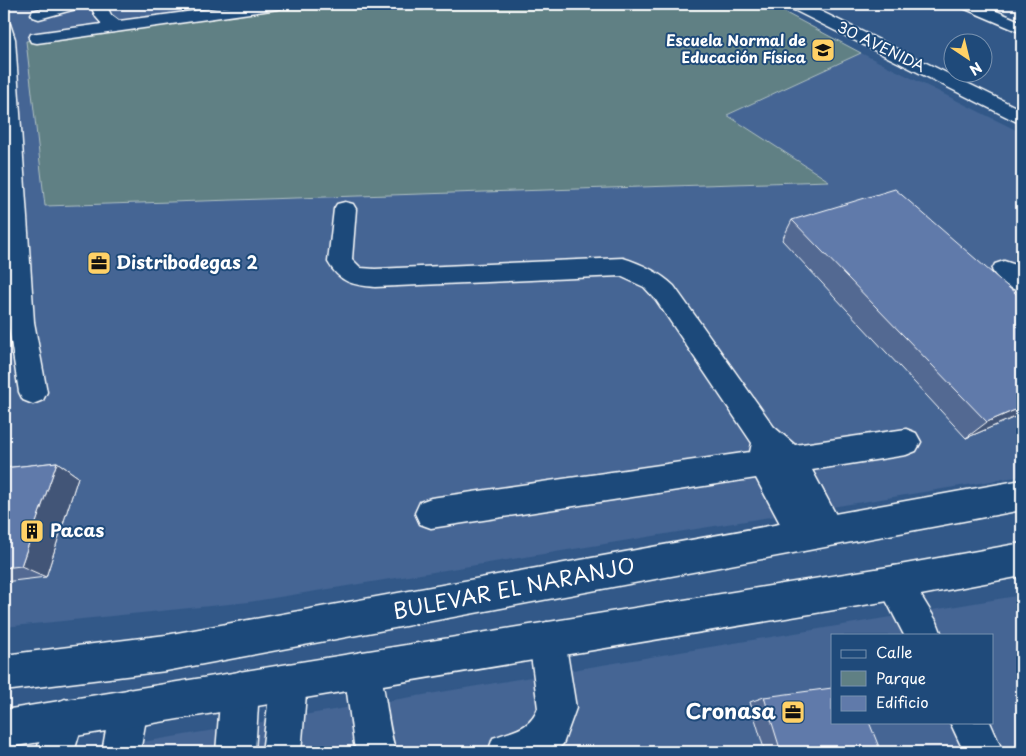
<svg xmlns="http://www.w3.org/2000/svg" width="1026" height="756" font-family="'Playpen Sans',sans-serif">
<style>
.built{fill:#446594;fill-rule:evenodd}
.green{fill:#608084;stroke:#b0c0c2}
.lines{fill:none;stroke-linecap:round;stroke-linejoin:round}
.minor-casing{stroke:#fff;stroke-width:3}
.major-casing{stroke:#fff;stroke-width:3}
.minor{fill:#1f4a7a;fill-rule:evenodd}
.major{fill:#1f4a7a;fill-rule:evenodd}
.wall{fill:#536992;stroke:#fff}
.shaded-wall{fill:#435577;stroke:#fff}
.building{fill:#607aaa;stroke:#fff}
.labels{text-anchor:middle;stroke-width:4;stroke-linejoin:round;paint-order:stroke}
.far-poi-label{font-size:15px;font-weight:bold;fill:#fff;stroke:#1f4a7a;text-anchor:end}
.far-street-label{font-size:15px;fill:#fff;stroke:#1f4a7a}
.poi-label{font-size:18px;font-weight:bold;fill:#fff;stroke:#1f4a7a;text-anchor:start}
.near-street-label{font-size:21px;fill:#fff;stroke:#1f4a7a}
.near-poi-label{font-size:21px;font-weight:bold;fill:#fff;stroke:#1f4a7a;text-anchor:end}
</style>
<rect width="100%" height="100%" fill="#325888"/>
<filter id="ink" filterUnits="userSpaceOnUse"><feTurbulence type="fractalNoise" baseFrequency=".02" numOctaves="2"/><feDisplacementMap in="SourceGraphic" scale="10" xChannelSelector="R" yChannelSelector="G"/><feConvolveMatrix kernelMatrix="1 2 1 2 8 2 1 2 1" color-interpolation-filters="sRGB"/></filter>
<g filter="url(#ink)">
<g class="built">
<path d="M4,4H299L27,41L45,206L828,181L727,115L861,53L1022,133V476L249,602L4,627Z"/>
<path d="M1022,595V752H82ZM832,635H992V722H832Z"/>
</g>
<path class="green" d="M299,4H769L861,53L727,115L829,181L45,206L26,41Z"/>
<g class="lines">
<g class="minor-casing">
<g id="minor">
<path d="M59,4H85L83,7L39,19L33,17L31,14L33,11Z"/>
<path d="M90,4H106L111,15L119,21L246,4H286L284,7L278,9L37,43L31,42L29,38L31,34L37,33L102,24L96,17Z"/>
<path d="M786,4H806L1022,110V123L1015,121L788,7Z"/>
<path d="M959,4H980L1022,22V33L961,7Z"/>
<path d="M4,23L10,24L15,39L34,322L47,392L43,400L33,404L23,400L19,392L8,322L4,193Z"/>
<path d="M345,202L353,204L356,209L352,259L361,268L375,269L623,258C642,264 659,272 674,286L774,427L795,445L906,429L916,433L921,442L916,451L906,455L812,470L844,530L839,541L828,546L817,541L814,546L803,551L792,546L756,478L431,528L420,524L415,513L420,502L431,498L750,452L752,443L656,300L644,287L620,276L375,287C353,285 340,283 328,262L334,209L337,204Z"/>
<path d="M1004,261L1013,264L1022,271V292C1010,289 998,281 992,270L995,264Z"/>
<path d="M894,566L906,571L937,622L942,635H904L877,583L882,571Z"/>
<path d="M547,622L560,627L565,640L576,708L563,744L555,752H488L493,738C513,730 530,730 538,708L529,640L534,627Z"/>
<path d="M362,652L375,657C387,687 386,722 396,752H357L354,744L344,670L349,657Z"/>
<path d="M289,664L302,669L307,682L301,752H262L271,682L276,669Z"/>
<path d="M240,671L253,677L259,690L255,752H216L221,690L227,677Z"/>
<path d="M129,689L142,695L148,708L140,752H102L110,708L116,695Z"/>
<path d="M65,699L78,705L84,718L74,752H36L52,705Z"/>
<path d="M950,722H990L1003,752H964Z"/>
</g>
</g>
<g class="major-casing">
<g id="major">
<path d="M1022,480V510L166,671L4,691V655L166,635Z"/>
<path d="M1022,543V576L894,600L4,748V710L894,566Z"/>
</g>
</g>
<use href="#minor" class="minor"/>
<use href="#major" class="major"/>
</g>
<g class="wall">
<path d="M792,220L1022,414L966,438L782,240Z"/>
<path d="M57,462L78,477L46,577L4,582V468Z"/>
<path d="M764,697L881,752H765L750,702Z"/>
</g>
<g class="shaded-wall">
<path d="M1022,407V414L966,438L987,422Z"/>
<path d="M57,462L78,477L46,577L21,566Z"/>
</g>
<g class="building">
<path d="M895,189L1022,299V407L987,422L792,220Z"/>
<path d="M57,462L21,566L4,568V468Z"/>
<path d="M832,688V722H869L881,752H781L764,697Z"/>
</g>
</g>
<defs>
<g id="school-square" transform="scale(1.25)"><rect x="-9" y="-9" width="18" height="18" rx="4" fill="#ffd166" stroke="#1f4a7a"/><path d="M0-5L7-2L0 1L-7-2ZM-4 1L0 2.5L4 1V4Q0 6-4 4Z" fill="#111"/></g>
<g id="office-square" transform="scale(1.25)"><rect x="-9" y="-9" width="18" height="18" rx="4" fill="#ffd166" stroke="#1f4a7a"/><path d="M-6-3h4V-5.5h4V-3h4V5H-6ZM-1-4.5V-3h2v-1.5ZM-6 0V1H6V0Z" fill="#111"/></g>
<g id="building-square" transform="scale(1.25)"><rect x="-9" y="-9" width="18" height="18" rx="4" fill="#ffd166" stroke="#1f4a7a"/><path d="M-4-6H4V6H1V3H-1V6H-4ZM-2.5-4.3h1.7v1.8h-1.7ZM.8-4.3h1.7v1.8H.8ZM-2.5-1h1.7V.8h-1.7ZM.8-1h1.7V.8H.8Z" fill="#111"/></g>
</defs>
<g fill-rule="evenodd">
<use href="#school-square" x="823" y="50"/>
<use href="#office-square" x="99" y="263"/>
<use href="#building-square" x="32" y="531"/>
<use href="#office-square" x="793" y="712"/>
</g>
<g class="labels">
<g class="far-poi-label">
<text x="806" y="46">Escuela Normal de<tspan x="806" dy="17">Educación Física</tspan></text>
</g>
<g class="far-street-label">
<text transform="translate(881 47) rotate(26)" y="5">30 AVENIDA</text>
</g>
<g class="poi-label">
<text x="116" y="269">Distribodegas 2</text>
<text x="50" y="537">Pacas</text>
</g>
<g class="near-street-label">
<text transform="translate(514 589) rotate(-11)" y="7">BULEVAR EL NARANJO</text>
</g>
<g class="near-poi-label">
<text x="776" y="719">Cronasa</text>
</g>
</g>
<rect width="1026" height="756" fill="none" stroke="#1f4a7a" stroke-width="20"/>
<rect x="10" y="10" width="1006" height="736" fill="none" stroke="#fff" stroke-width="2" filter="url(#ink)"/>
<rect x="831" y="634" width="162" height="90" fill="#1f4a7a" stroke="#7992af"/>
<rect x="841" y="650" width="25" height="8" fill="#1f4a7a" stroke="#7992af"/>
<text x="876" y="658" font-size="15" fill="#ffffff">Calle</text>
<rect x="841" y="671" width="25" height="15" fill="#608084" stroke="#7992af"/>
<text x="876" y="684" font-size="15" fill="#ffffff">Parque</text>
<rect x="841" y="696" width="25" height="15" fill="#607aaa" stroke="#7992af"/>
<text x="876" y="708" font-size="15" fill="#ffffff">Edificio</text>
<g transform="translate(968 58) rotate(145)"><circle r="24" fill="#1f4a7a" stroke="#7992af"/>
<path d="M0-4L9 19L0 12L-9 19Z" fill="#ffd166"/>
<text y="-8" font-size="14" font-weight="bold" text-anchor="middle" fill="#ffffff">N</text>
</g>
</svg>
